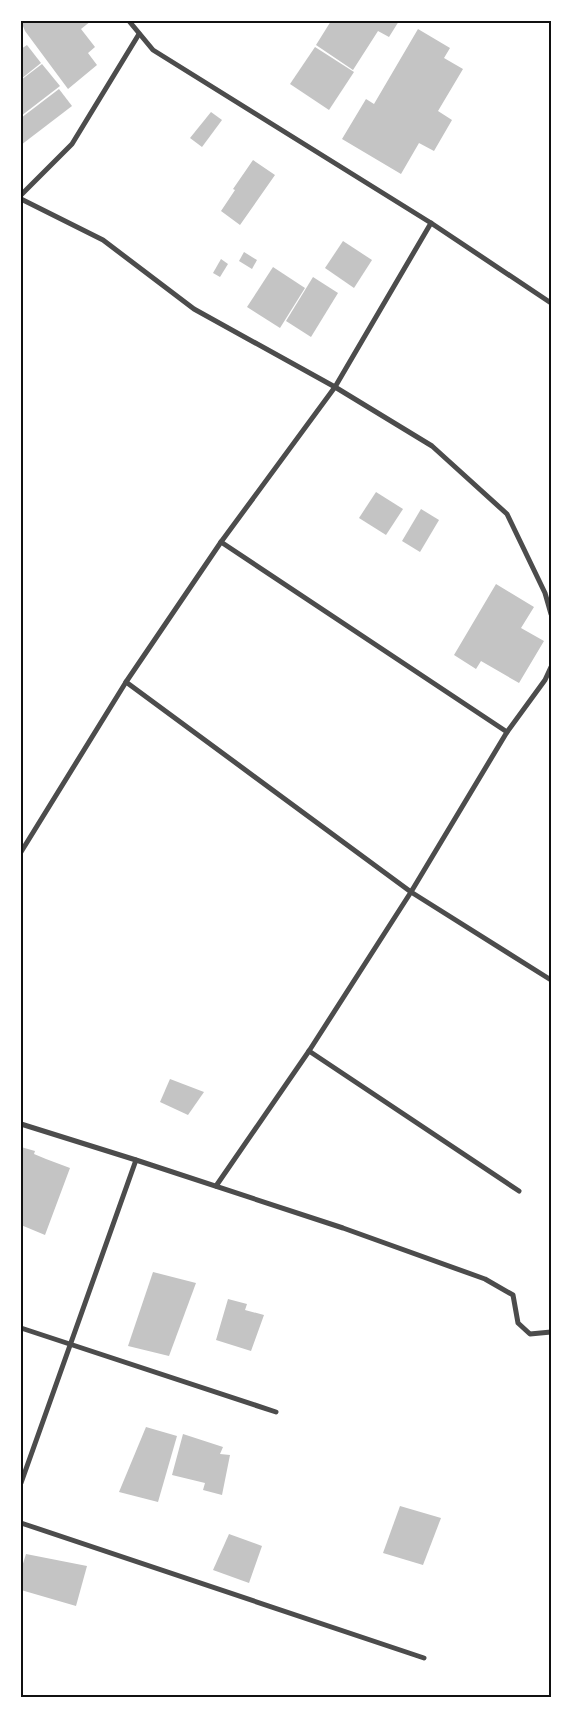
<svg xmlns="http://www.w3.org/2000/svg" width="572" height="1719" font-family="Merriweather,serif">
<style>
.building{fill:#c4c4c4}
.lines{fill:none;stroke-linecap:round;stroke-linejoin:round}
.minor{stroke:#4c4c4c;stroke-width:5}
.neatline{fill:none;stroke:#111;stroke-width:2}
</style>
<rect width="100%" height="100%" fill="#fff"/>
<g class="building">
<path d="M21,21H91L81,29L95,47L88,53L97,65L68,89L25,31Z"/>
<path d="M331,21H399L389,37L378,31L353,70L316,45Z"/>
<path d="M418,29L450,48L444,58L463,69L438,111L452,120L434,151L419,143L401,174L342,139L366,99L374,104Z"/>
<path d="M27,45L41,63L21,79V49Z"/>
<path d="M315,47L354,72L329,110L290,84Z"/>
<path d="M42,64L60,86L21,116V80Z"/>
<path d="M59,89L72,106L21,145V118Z"/>
<path d="M211,112L222,120L202,147L190,138Z"/>
<path d="M253,160L275,175L240,225L221,211L235,190L233,189Z"/>
<path d="M343,241L372,260L354,288L325,268Z"/>
<path d="M244,252L257,260L252,269L239,261Z"/>
<path d="M221,259L228,264L220,277L213,273Z"/>
<path d="M273,267L305,288L280,328L247,307Z"/>
<path d="M313,277L338,293L311,337L286,321Z"/>
<path d="M376,492L403,509L386,535L359,518Z"/>
<path d="M421,509L439,520L420,552L402,541Z"/>
<path d="M496,584L534,607L521,628L544,641L519,683L481,661L476,669L454,655Z"/>
<path d="M170,1079L204,1092L188,1115L160,1102Z"/>
<path d="M21,1147L35,1151L34,1154L46,1159L70,1168L45,1235L21,1225Z"/>
<path d="M153,1272L196,1283L169,1356L128,1346Z"/>
<path d="M228,1299L247,1304L245,1310L264,1315L251,1351L216,1340Z"/>
<path d="M146,1427L177,1436L158,1502L119,1492Z"/>
<path d="M183,1434L223,1447L220,1454L230,1455L222,1495L203,1490L205,1483L172,1475Z"/>
<path d="M400,1506L441,1518L423,1565L383,1553Z"/>
<path d="M229,1534L262,1546L249,1583L213,1570Z"/>
<path d="M26,1554L87,1566L76,1606L21,1590V1570Z"/>
</g>
<g class="lines">
<g class="minor">
<path d="M129,21L153,50L431,223L551,303"/>
<path d="M21,195L72,144L139,34"/>
<path d="M21,199L103,240L194,309L335,387L432,446L507,514L545,593L551,614"/>
<path d="M221,542L507,732"/>
<path d="M126,682L411,892L551,980"/>
<path d="M21,852L126,682L221,542L335,387L431,223"/>
<path d="M309,1051L519,1191"/>
<path d="M21,1124L136,1160L343,1228L485,1279L513,1295L518,1323L530,1334L551,1332"/>
<path d="M216,1186L309,1051L411,892L507,732L545,680L551,667"/>
<path d="M21,1328L276,1412"/>
<path d="M21,1483L136,1160"/>
<path d="M21,1523L424,1658"/>
</g>
</g>
<rect width="572" height="1719" fill="none" stroke="#ffffff" stroke-width="45"/>
<rect x="22" y="22" width="528" height="1674" class="neatline"/>
</svg>
